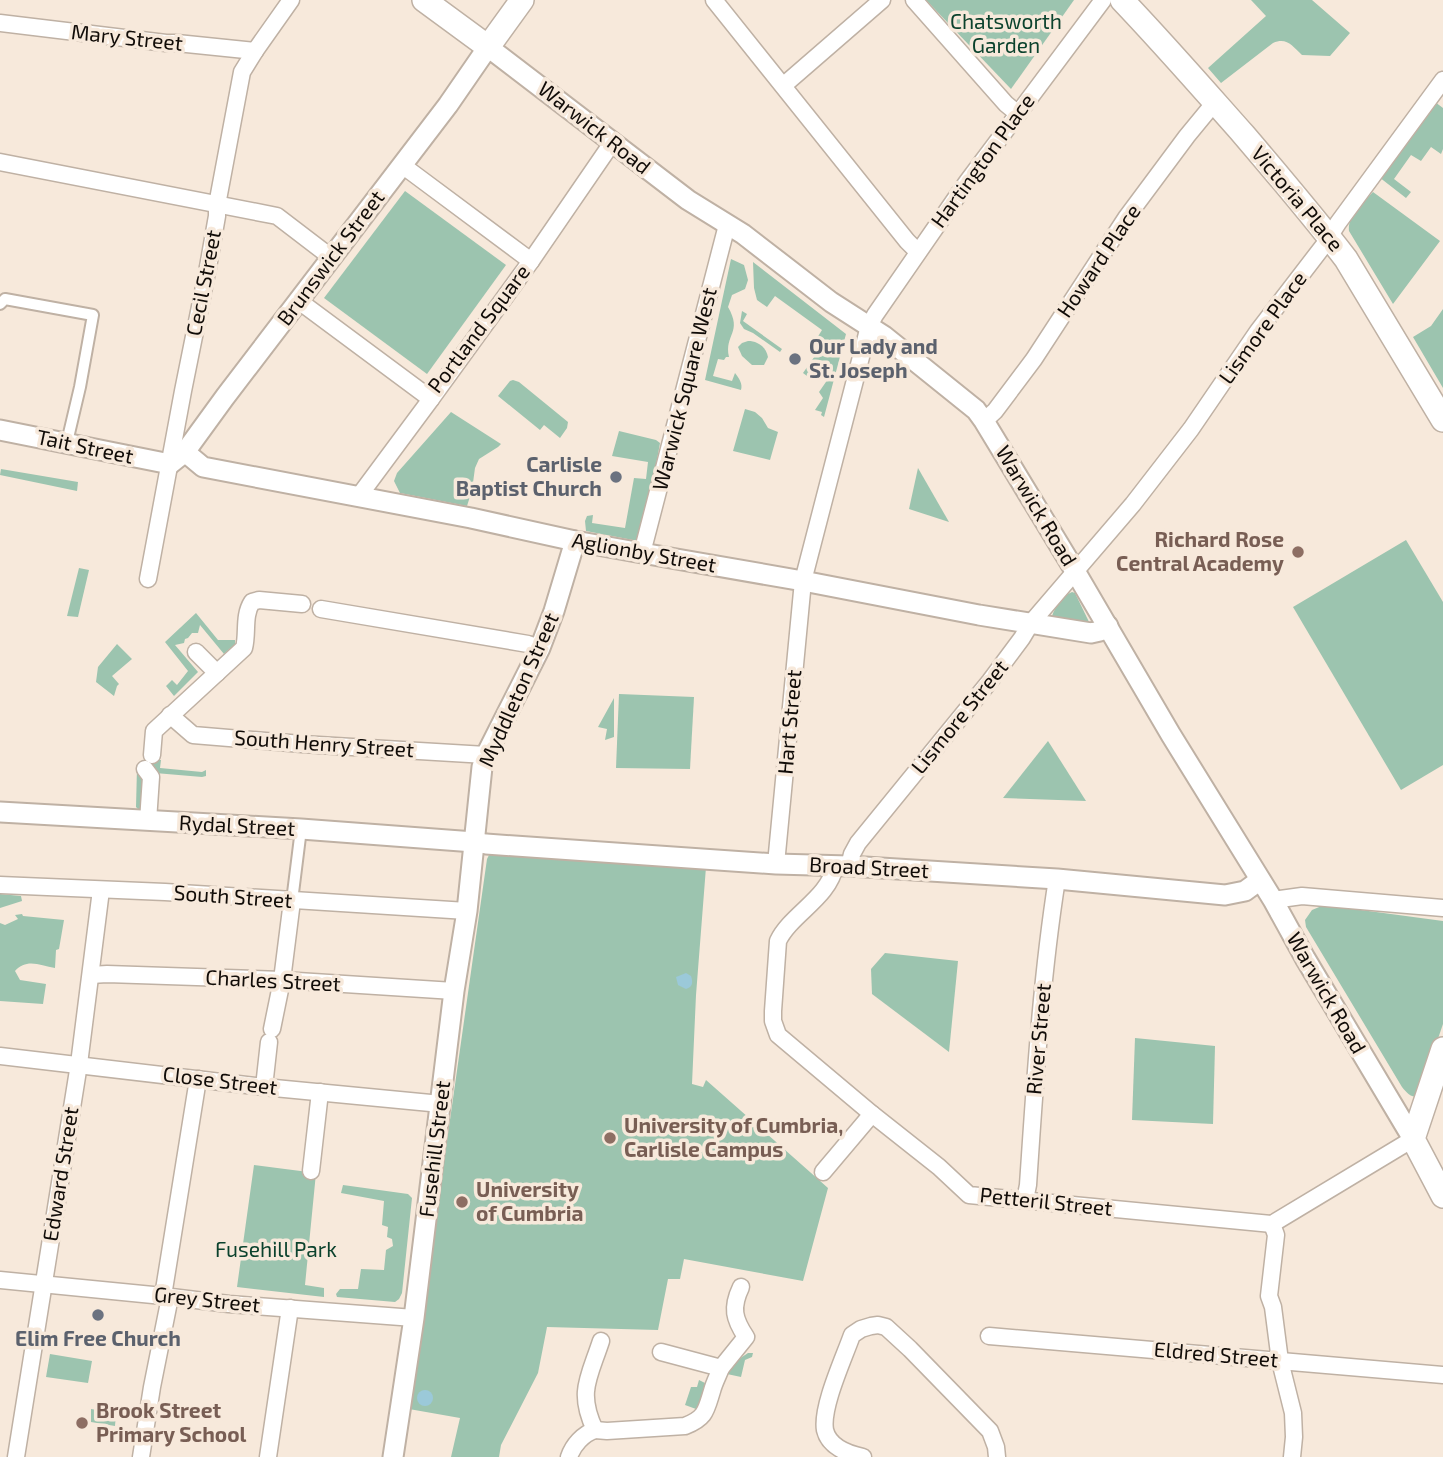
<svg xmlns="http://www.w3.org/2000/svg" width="1443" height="1457" font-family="'Exo 2',sans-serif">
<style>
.green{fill:#9cc4af}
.water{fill:#9bc9d9}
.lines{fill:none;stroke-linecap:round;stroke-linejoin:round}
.pedestrian-casing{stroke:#bfb1a4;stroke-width:14}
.minor-casing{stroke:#bfb1a4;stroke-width:19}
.tertiary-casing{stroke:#bfb1a4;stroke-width:23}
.primary-casing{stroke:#bfb1a4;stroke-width:26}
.pedestrian{stroke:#fff;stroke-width:10}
.minor{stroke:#fff;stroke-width:16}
.tertiary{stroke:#fff;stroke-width:19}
.primary{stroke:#fff;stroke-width:23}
.worship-dot{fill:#6b7280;stroke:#f7e9db;stroke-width:2.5}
.education-dot{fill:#8d6e63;stroke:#f7e9db;stroke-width:2.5}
.labels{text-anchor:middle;stroke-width:7;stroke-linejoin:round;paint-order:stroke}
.park-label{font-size:21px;fill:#0b422d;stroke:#f7e9db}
.street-label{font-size:21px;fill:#110c08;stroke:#f7e9db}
.worship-label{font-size:21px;font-weight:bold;fill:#5b616d;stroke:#f7e9db;text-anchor:start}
.education-label{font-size:21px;font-weight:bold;fill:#785e54;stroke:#f7e9db;text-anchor:start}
</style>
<rect width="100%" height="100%" fill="#f7e9db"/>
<g class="green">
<path d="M926,0H1074L1011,89Z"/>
<path d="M1251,0H1312L1350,33L1330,56L1302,55C1292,46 1287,37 1273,43L1221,83L1208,68L1266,16Z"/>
<path d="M1435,102L1443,108V149L1441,154L1431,147L1421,161L1411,155L1394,179L1411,192L1406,198L1379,177Z"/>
<path d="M405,191L506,265L427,374L324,298Z"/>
<path d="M1373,192L1440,241L1393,304L1349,231C1347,216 1364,202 1373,192Z"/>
<path d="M731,259L744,265L748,280L745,289L732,295L728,307C743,333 724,334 729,357H726L724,360L718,359L713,376L732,381L735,373C739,378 743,384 741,390L705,380Z"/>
<path d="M753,262L846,334L824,417L821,415L822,412L815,410L823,398L819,392L828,379L817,371L811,379L803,373L824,343L817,338L822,330L775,296L767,307L757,300L754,288Z"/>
<path d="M1443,309V388L1413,337L1431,326Z"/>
<path d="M742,311L747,314L743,321L782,349L780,352L753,333L744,329L740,323Z"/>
<path d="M748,341C758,341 766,347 768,357L764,365H752L742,356L738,347L742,343Z"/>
<path d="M513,380L519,382L568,422L567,428L560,438L544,425L540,430L498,396L510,381Z"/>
<path d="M745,409L755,412L762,418L768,428L778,432L770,460L733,451Z"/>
<path d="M451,412L501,444L498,447L479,459L475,468L472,490L467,506L400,493L394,481L397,473Z"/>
<path d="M619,431L656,440L660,443L643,538L638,541L586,531L585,521L587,516L593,515L592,523L625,528L634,478L646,479L648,462L612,456Z"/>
<path d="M918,468L949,522L909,509Z"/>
<path d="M1,469L78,482L77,491L0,475Z"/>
<path d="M1406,540L1443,602V765L1401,790L1293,607Z"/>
<path d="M79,568L89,570L78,617L67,616Z"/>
<path d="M1072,592L1075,593L1091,626L1052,616C1055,607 1062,596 1072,592Z"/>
<path d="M196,613L218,640H235V644L224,654L200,625L198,633H192L188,638L185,639L184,643L175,645L198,672L174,696L166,686L172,680L177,685L188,671L165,642Z"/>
<path d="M117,644L132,659L112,676L119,684L117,686L114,696L96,682L98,667Z"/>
<path d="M619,694L694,697L690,769L616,768Z"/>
<path d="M614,698V737L605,740L607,729L598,727Z"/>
<path d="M1048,741L1086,801L1003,798Z"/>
<path d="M150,760H161L160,768L202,772L206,770V776L202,777L155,773L150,767Z"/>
<path d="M137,768H145L148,809H138L136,807Z"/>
<path d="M490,853L706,867L696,995L692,1084L703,1087L706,1080L828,1188L803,1281L684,1259L680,1279H668L658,1330L547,1327L538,1373L501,1445L499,1457H451L460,1418L409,1409L487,859Z"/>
<path d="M0,894L21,896L22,901L0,908Z"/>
<path d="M1324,905L1443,921V1024L1418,1097C1410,1097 1407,1093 1402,1087L1306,927L1305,920L1312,910Z"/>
<path d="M22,914L23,916L64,920L59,949L56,950L55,968C40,965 26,958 15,971L20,980L46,984L43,1004L0,1001V923L5,925L18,919L15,915Z"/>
<path d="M885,953L958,961L949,1052L872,994L871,969Z"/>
<path d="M1135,1038L1215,1046L1213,1124L1132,1120Z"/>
<path d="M254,1165L316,1173L305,1285L324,1288V1297L237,1287Z"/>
<path d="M343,1185L408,1194L412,1198L402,1293L399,1299L395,1302L337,1297L336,1294L340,1289H358L361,1269L384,1270L386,1250L393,1246L392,1239L387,1237L388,1227L382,1225L384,1201L341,1193Z"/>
<path d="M748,1353H753L752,1357L745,1360L741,1377L727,1374L739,1359Z"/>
<path d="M50,1354L92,1361L88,1383L46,1377Z"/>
<path d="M699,1380L705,1383L701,1398L696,1409L685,1405L691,1387H697Z"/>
<path d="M91,1409L116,1413L115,1426L91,1422Z"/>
</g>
<g class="water">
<path d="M686,973L691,976C693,982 693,987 686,989L678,985L676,977Z"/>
<circle cx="425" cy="1398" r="8"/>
</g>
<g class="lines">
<g class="pedestrian-casing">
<g id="pedestrian">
<path d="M0,304L5,299L93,315L80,387L67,442"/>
<path d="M292,901L301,829"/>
</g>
</g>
<g class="minor-casing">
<g id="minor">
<path d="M714,0C779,80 842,161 907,241L918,252"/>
<path d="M914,0L1006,104L1017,113"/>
<path d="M0,23L166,43H177L255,51"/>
<path d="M784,85L882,0"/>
<path d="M0,162L277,216L332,258"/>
<path d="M531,261L612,143"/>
<path d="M299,301L431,399L531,261L402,165"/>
<path d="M984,421L995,411L1034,359L1126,218L1187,136L1215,102"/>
<path d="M359,496L431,399"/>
<path d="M642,553L727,225"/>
<path d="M148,579L183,391L208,267L217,216V205L242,72L255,51L291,0"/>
<path d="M321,609L528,644L540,648"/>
<path d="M196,652L217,673"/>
<path d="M170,715L193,735L302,744L486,755"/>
<path d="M152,755L154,731L244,648C248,633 243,616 252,602L259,600L302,604"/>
<path d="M145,769L151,777L148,821"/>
<path d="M776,864L803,581L869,326L875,315L967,182L1103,0"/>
<path d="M835,866C829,898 791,914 778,941L773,1011V1021L778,1035L872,1114L939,1167L969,1195L1272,1224L1413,1139"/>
<path d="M849,866L852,854L858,843L990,681L1022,638L1031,623L1133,504L1191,429L1258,331L1324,245L1338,223L1443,80"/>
<path d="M0,885L165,892L467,911"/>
<path d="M1273,900L1302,896L1443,908"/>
<path d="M91,975L107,974L282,980L454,991"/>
<path d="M272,1029L282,980L292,901"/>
<path d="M0,1056L264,1087L441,1104"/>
<path d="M264,1087L269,1042"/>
<path d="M311,1171L320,1092"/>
<path d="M823,1172L872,1114"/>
<path d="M1025,1200L1028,1185C1035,1083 1041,980 1057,879"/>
<path d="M1272,1224L1276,1235L1269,1296L1273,1307L1280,1361L1293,1413L1294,1437L1292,1457"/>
<path d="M0,1280L163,1296L229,1304L414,1318"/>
<path d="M163,1296L198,1079"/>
<path d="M989,1336L1443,1375"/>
<path d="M661,1352L721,1368L746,1337C734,1319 731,1308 741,1287"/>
<path d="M595,1430L607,1431L685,1426C706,1418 706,1410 712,1391C714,1383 718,1376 721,1368"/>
<path d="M16,1457L79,1064L101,890"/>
<path d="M141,1457L152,1387L170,1297"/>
<path d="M268,1457L290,1308"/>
<path d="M569,1457C573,1445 583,1434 595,1430C577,1392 589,1378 601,1341"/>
<path d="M863,1457C849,1454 829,1447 825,1430C821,1407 844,1358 852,1335L861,1329L871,1326L878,1325L886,1327L910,1349L990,1431L996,1447L997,1457"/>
</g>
</g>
<g class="tertiary-casing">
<g id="tertiary">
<path d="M0,430L170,464L185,452L225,397L448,105L488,47L688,200L743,234L831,302L884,336L976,410L984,421L1075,571L1171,735L1273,900L1305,958L1413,1139"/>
<path d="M185,452L203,467L471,518L575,541L642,553L803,581L979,615L1091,633L1100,631L1108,626"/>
<path d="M0,812L301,829L474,842L486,844L776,864L849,866L1057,879L1225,895L1245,891L1260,880"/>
<path d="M393,1457L414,1318L454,991L467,911L482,767L486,755L540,648L554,611L575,541"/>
</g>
</g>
<g class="primary-casing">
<g id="primary">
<path d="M424,0L488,47L522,0"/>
<path d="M1122,0C1164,44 1204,90 1244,135C1279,176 1313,216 1346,259L1443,420"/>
<path d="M1443,1049L1413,1139L1443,1196"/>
</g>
</g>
<use href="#pedestrian" class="pedestrian"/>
<use href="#minor" class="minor"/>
<use href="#tertiary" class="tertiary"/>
<use href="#primary" class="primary"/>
</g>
<g class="worship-dot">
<circle cx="795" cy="359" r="7"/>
<circle cx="616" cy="477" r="7"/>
<circle cx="98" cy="1315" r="7"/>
</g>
<g class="education-dot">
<circle cx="1298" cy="552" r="7"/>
<circle cx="610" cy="1138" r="7"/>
<circle cx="462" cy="1202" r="7"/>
<circle cx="82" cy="1423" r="7"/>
</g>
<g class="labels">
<g class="park-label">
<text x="1006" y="29">Chatsworth<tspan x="1006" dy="24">Garden</tspan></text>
<text x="276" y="1257">Fusehill Park</text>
</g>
<g class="street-label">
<text transform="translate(127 38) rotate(6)" y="7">Mary Street</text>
<text transform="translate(594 128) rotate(38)" y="7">Warwick Road</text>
<text transform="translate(983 161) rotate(-54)" y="7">Hartington Place</text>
<text transform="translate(1297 199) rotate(50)" y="7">Victoria Place</text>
<text transform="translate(331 258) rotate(-53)" y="7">Brunswick Street</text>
<text transform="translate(1099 261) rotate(-56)" y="7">Howard Place</text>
<text transform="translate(204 283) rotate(-79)" y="7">Cecil Street</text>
<text transform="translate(1263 328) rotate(-54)" y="7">Lismore Place</text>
<text transform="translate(479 329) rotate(-53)" y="7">Portland Square</text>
<text transform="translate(685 389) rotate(-76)" y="7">Warwick Square West</text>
<text transform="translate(85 447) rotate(12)" y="7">Tait Street</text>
<text transform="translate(1036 506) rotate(59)" y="7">Warwick Road</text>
<text transform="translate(644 553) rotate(10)" y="7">Aglionby Street</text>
<text transform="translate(519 690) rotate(-66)" y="7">Myddleton Street</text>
<text transform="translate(960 717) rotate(-51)" y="7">Lismore Street</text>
<text transform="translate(790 722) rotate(-85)" y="7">Hart Street</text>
<text transform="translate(324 744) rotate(4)" y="7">South Henry Street</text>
<text transform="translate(237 826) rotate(3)" y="7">Rydal Street</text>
<text transform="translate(869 868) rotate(3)" y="7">Broad Street</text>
<text transform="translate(233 897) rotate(4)" y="7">South Street</text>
<text transform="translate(273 981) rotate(3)" y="7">Charles Street</text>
<text transform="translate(1326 993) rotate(60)" y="7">Warwick Road</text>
<text transform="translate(1039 1039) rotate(-85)" y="7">River Street</text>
<text transform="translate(220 1081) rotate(7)" y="7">Close Street</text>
<text transform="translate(435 1149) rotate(-83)" y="7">Fusehill Street</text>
<text transform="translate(61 1174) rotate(-81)" y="7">Edward Street</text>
<text transform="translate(1046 1202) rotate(6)" y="7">Petteril Street</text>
<text transform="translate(207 1300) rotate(6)" y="7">Grey Street</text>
<text transform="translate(1216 1355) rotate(5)" y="7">Eldred Street</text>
</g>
<g class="worship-label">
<text x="809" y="354">Our Lady and<tspan x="809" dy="24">St. Joseph</tspan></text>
<text x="602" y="472" text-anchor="end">Carlisle<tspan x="602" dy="24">Baptist Church</tspan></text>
<text x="98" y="1346" text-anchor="middle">Elim Free Church</text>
</g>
<g class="education-label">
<text x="1284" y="547" text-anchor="end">Richard Rose<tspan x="1284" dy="24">Central Academy</tspan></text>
<text x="624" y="1133">University of Cumbria,<tspan x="624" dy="24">Carlisle Campus</tspan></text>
<text x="476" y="1197">University<tspan x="476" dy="24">of Cumbria</tspan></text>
<text x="96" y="1418">Brook Street<tspan x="96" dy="24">Primary School</tspan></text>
</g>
</g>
</svg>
